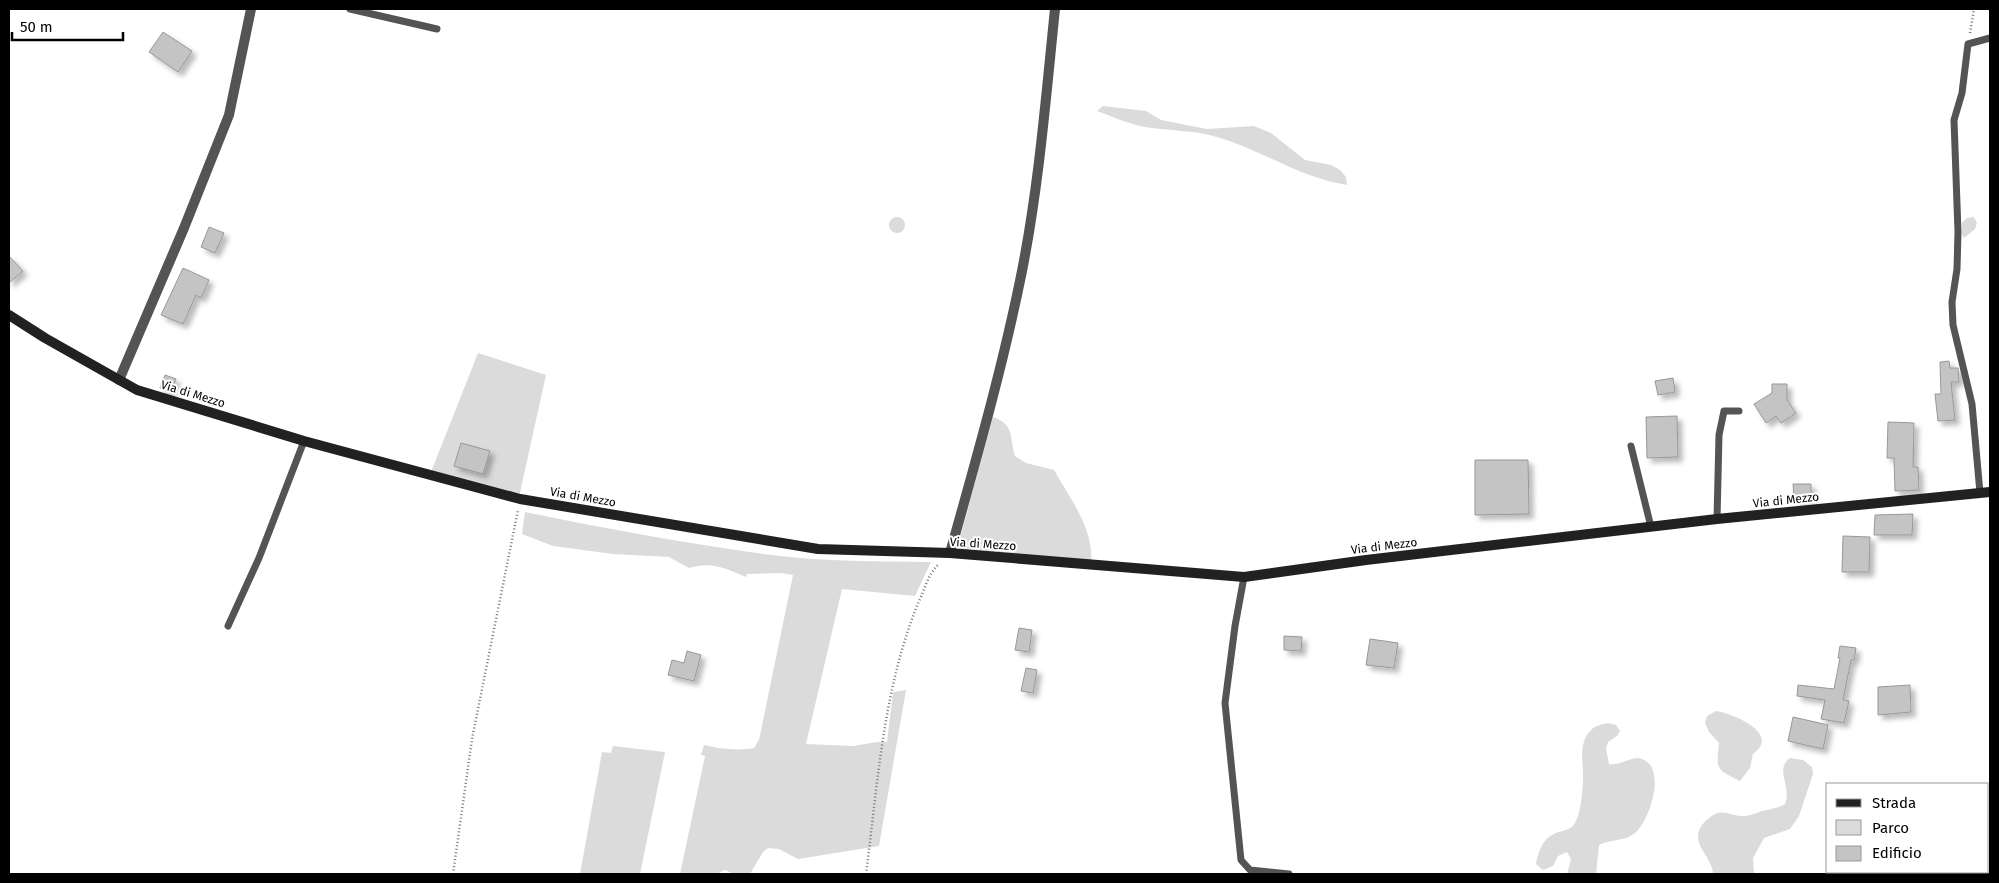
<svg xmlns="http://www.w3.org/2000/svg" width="1999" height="883" font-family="'Fira Sans',sans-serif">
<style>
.green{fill:#dbdbdb}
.building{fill:#c4c4c4;stroke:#989898;filter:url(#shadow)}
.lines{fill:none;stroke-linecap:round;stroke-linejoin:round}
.path{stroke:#767676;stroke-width:2.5;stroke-dasharray:1 2.5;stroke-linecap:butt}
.lane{stroke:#545454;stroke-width:7}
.street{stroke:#545454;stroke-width:10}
.secondary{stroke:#212121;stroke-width:10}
.labels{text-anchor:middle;stroke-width:4;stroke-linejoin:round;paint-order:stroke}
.street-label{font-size:12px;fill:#000;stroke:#fff}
</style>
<defs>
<filter id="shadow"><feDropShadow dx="4.5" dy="4.5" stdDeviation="2.5" flood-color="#0004"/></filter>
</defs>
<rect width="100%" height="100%" fill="#fff"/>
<g class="green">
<path d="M1103,106L1146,111L1161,120L1207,129L1254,126L1271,133L1305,160L1331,165L1340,170L1346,177L1347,185C1300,178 1262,150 1217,137C1194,130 1169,131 1145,127C1129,124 1113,117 1097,111Z"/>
<path d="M1974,217L1977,223L1975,229L1964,238L1962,234V223L1967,218Z"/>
<circle cx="897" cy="225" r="8"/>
<path d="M478,353L546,375L519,497L431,472Z"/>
<path d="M993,417C1015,425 1009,436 1015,456L1026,463L1054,470C1070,499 1094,528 1091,563L956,553Z"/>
<path d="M525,512C607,529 689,544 772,555C825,562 878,561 931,562L915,596L842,589L806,744L853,746L877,742H887L893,692L906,690L879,846L798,859L779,849L768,848L763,852L750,874H734L725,870L716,874H680L705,756L701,755L704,745C720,749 738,751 754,748L759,740L793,575L781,573L747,574L746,577C725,568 711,561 689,568L669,557L613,554L553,546L522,534Z"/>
<path d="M1716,711C1735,714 1781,734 1753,754L1750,768L1740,781C1716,769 1716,770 1719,743L1709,732L1705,723L1707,716Z"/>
<path d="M1608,723L1616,725L1620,731L1617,736L1608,742L1606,749L1609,764C1621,766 1634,755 1642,759C1667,768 1650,820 1635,833C1626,841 1611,839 1599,845L1596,874H1567L1571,859L1567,852L1558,856L1553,866L1543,870L1536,864C1538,854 1541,841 1552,835C1559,830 1570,832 1575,823C1581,813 1582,794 1583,782C1584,765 1577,744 1591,730C1595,726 1602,724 1608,723Z"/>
<path d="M613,746L665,752L640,874H580L602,752L611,753Z"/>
<path d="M1790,758L1803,760L1812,767L1813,774L1799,816L1790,829L1764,838L1753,858L1754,874H1713C1713,860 1697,849 1698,835C1699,828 1703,823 1708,819C1723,806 1729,817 1744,816C1752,816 1759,811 1767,810C1774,808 1778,808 1785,804C1792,785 1774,770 1790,758Z"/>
</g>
<g class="building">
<path d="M163,32L192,51L178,72L149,52Z"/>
<path d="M209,227L224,233L215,253L201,247Z"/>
<path d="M9,256L23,271L9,283Z"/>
<path d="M183,268L209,280L201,298L196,295L183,324L161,315Z"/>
<path d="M1949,361L1950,368H1958L1959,382H1951L1955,420L1938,421L1935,394H1941L1940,362Z"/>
<path d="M165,375L176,379L171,392L160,388Z"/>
<path d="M1673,378L1675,392L1658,395L1655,381Z"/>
<path d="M1772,384H1787V400L1796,413L1781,423L1776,416L1766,423L1754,404L1772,393Z"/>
<path d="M1677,416L1678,457L1647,458L1646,417Z"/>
<path d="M1888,422L1914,423L1913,467H1918L1919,490L1895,491L1894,458H1887Z"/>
<path d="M461,443L490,451L483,474L454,466Z"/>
<path d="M1475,460H1528L1529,514L1475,515Z"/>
<path d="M1793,484H1811V498L1794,499Z"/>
<path d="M1913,514L1912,535H1874L1875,515Z"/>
<path d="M1843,536L1870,537L1869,572H1842Z"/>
<path d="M1019,628L1032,630L1029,652L1015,650Z"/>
<path d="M1284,636L1302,637L1301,651L1284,650Z"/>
<path d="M1370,639L1398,643L1394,668L1366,665Z"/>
<path d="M1840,646L1856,648L1854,660H1851L1843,700L1849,701L1844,723L1821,719L1825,700L1797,696L1798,685L1834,689L1840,658H1838Z"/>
<path d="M687,651L701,655L694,681L668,675L672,660L684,663Z"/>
<path d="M1026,668L1037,670L1033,693L1021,691Z"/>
<path d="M1910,685L1911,712L1878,715V687Z"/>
<path d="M1793,717L1828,725L1823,749L1788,741Z"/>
</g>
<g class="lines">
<g class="path">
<path d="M1970,33L1974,9"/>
<path d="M453,874L472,739L518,510"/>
<path d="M866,874C878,782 883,688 919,601C925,589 928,574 938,565"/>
</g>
<g class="lane">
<path d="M350,9L437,29"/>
<path d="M1631,446L1651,527"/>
<path d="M1980,493L1972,404L1953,325L1952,302L1957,269L1958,232L1954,120L1962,93L1968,44L1990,38"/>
<path d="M1717,519L1719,435L1724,411H1739"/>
<path d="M1244,577L1235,626L1225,703L1241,860L1250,870L1289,874"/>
<path d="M228,626L259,558L304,441"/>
</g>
<g class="street">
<path d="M119,380L184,228L229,115L251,9"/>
<path d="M950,553C976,460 1003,366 1022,271C1039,185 1046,96 1055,9"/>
</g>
<path class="secondary" d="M9,315L45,338L137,390L304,441L520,499L818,549L950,553L1244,577L1366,560L1717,519L1990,492"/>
</g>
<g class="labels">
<g class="street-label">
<text transform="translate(193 394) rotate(17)" y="4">Via di Mezzo</text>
<text transform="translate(583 497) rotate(10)" y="4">Via di Mezzo</text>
<text transform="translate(1786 500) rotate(-6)" y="4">Via di Mezzo</text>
<text transform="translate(983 544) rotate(4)" y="4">Via di Mezzo</text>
<text transform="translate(1384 546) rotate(-7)" y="4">Via di Mezzo</text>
</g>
</g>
<rect width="1999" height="883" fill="none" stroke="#000000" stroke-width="20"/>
<rect x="1826" y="783" width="162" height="90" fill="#ffffff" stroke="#999999"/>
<rect x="1836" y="799" width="25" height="8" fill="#212121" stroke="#999999"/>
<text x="1872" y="808" font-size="15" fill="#000000">Strada</text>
<rect x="1836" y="820" width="25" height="15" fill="#dbdbdb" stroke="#999999"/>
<text x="1872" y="833" font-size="15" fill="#000000">Parco</text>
<rect x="1836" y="846" width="25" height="15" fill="#c4c4c4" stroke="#999999"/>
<text x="1872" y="858" font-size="15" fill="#000000">Edificio</text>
<path d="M12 32v8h111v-8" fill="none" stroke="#000000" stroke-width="2.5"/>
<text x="20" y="32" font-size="15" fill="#000000" stroke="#ffffff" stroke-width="4" paint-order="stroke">50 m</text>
</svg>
